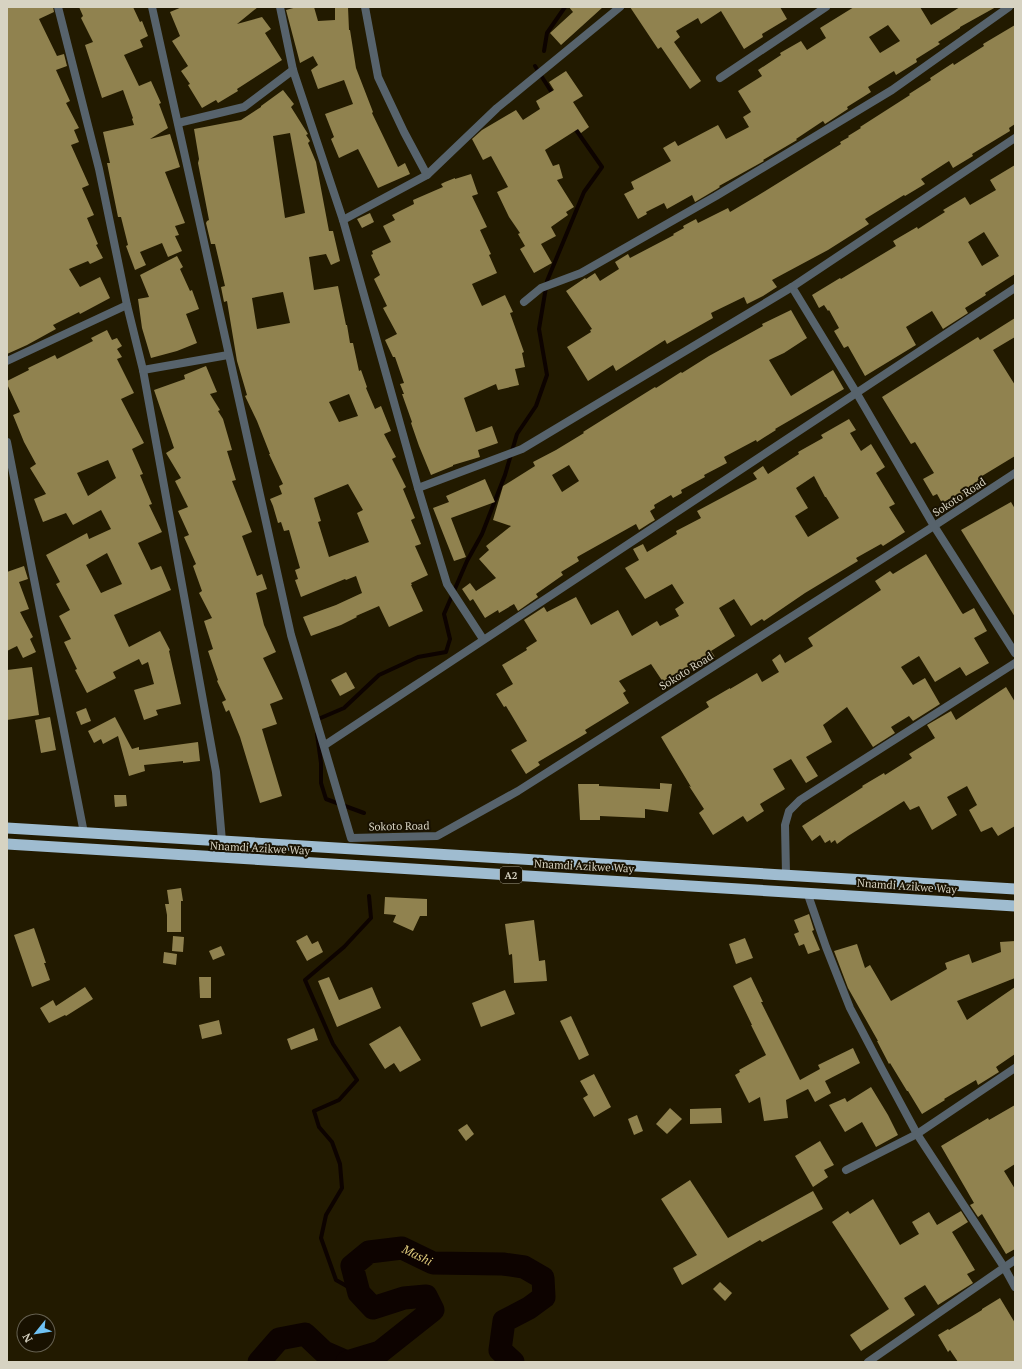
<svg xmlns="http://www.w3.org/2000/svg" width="1022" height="1369" font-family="'PT Serif',serif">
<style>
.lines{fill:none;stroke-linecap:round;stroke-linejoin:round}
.stream{stroke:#0d0300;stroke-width:4}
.river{stroke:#0d0300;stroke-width:23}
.building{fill:#90824f;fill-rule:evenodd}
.minor{stroke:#57636c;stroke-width:8}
.tertiary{stroke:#57636c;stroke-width:8}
.trunk{stroke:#9fbcd0;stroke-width:11}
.labels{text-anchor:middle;stroke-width:4;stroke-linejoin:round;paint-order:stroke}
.shield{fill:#181100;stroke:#9e9988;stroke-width:1}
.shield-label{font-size:10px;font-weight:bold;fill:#d7d3c2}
.street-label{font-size:11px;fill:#d7d3c2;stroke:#181100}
.water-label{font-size:12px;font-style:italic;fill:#dfca7b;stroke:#181100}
</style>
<rect width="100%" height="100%" fill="#221a00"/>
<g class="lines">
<g class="stream">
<path d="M544,51L547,33L565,7"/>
<path d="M535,66L554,96"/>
<path d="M316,720L344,708L379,675L418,657L446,652L450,639L444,614L467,561L482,534L505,475L517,434L536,406L547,375L539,329L547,281L584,192L602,167L574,127"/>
<path d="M317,734L321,763V783L326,799L364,813"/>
<path d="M359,1293L336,1280L321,1238L326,1215L342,1188L340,1164L332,1142L319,1127L314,1111L339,1100L357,1080L333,1044L305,980L344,947L371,918L369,896"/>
</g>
<g class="river">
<path d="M259,1362L279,1339L305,1334L324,1352L347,1362"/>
<path id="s1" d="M347,1362L380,1352L433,1310L426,1296L404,1298L373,1308L359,1293L352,1266L369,1252L402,1248L433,1263L503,1264L524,1267L543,1278L544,1297L529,1308L504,1321L500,1350L513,1362"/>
</g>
</g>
<g class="building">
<path d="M7,7H53L54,12L39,19L57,56L64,54L67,66L56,70L70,101L66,103L79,128L74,130L79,142L71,145L89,185L82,188L94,215L87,218L98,244L96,245L103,258L90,264L88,261L69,269L80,287L100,277L110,298L80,314L79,312L53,325L56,329L27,345L7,354Z"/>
<path d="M79,7H133L140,22L142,21L148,36L140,40L143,47L124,55L139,86L151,81L161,103L159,104L168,128L150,139L170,134L180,167L165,172L185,223L175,226L179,235L175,236L182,251L168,257L162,243L140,252L146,265L135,270L126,246L128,245L121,217H118L107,163H110L103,132L134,125L132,119L133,118L123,90L102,98L85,45L93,42L81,18L83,16Z"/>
<path d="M182,7H258L237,24L262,17L271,29L265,33L282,60L237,89L238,91L218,103L216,100L202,108L188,85L190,84L181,71L188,66L172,41L180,36L170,12Z"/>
<path d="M297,7H314L318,21L335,20V7H348L349,30H350L356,68L373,112L372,113L398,167L405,163L410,174L378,188L358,149L339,158L331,139L334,137L325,114L353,104L344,80L318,89L311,70L318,65L313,56L300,63L286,10Z"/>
<path d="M569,7H603L561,45L550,33L573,12Z"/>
<path d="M630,7H780L787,19L762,34L763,37L744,49L721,11L701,24L698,18L676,31L680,37L674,42L701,81L690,89L661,47L658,49Z"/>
<path d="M854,7H920L931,25L960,7H996L960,27V28L938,42L940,44L916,59L917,62L896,75L894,71L868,87L871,92L847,107L848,109L825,124L823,121L796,139L797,140L763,160L764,161L719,186L720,187L717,189L695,202L692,195L667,209L664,203L646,212L647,214L638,219L624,194L634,189L631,182L671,161L663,148L675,141L678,146L718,125L726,139L749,127L743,117L751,112L738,91L762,76L758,70L781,55L780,53L801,41L807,50L826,38L820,28ZM888,25L900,41L880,53L869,37Z"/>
<path d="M1015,25V124L1009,128L1010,131L972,154L973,156L953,168L949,161L921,179L925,184L905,196L904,195L865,219L869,224L828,250L772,280L777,287L763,296L747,304L744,297L711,313L713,318L667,344L665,340L616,371L613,365L588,381L567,347L591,332L590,330L592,329L566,291L585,278L586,279L595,273L600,281L619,269L615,262L628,254L630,258L674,235L673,234L684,228L683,226L696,219L698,223L728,208L730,212L757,196L841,144L840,142L849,137L848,136L861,128L860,127L910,95L909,94L931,80L930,78L953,63L954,65L984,46L983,44Z"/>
<path d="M566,71L583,96L573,102L589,127L581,133L578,129L545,150L553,166L559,164L563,178L557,180L574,207L566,212L568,215L551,227L556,236L541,244L552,263L534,273L520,249L525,246L518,234L520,233L509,217L497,192L508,187L491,156L483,160L472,139L482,130L516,110L523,120L540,109L536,101L554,90L549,82Z"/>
<path d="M283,90L294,104L291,107L308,134L306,135L310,141L308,143L316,162L329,231H333L340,261L331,265L326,254L309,257L314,290L338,286L346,325H347L350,343H353L359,371L361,370L367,387L366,388L375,409L381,406L391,431L384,434L396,457L392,459L406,487L403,489L415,518L411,520L421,544L415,546L428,575L411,583L412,585H411L423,611L389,627L379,606L356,616L357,617L341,625L311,636L303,617L336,605L362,593L356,576L346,580L345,579L301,597L295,580L298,579L295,570L300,568L289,530L284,531L281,522L278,523L273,506L270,499L282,494L279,486L283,484L269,454H270L257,421L245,396L247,395L237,361L227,301L224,302L221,287L225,286L215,244H211L206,223L207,221L209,220L198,163L199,159L194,129L241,120L261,107V106ZM290,133L305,213L285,218L273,136ZM283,292L290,323L257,329L252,298ZM349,394L358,416L339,422L329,402ZM348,484L363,510L357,513L369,542L329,557L318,522L321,521L314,498Z"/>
<path d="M1015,165V274L985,293L986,295L965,308L968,313L943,329L932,311L906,327L916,345L865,376L848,346L844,348L834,331L839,328L829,310L828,311L824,305L819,308L812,295L840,278L841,279L896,246L893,241L917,227L918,229L945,212L943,210L965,197L970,205L996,190L990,180ZM984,232L999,256L982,266L968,242Z"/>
<path d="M471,174L478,194L472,196L487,227L480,230L491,254L489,255L497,273L472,284L482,306L505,295L513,312L510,313L524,352L522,353L525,367L515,369L519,385L498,390L496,384L464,398L476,432L492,426L498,443L478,450L480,457L453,465V466L431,475L419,446L411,423L412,422L402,394H404L400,384L404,383L395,357H393L385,340L397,334L383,308L387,306L374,279L380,275L371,255L373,254L372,251L391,242L383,226L395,220L392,215L414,204L413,200L443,187L441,184L445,182L455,178V179Z"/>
<path d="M370,213L374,222L362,228L357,219Z"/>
<path d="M177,256L183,267L180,269L190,291L192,290L199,309L186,314L197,343L177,351L151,358L142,328L138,299L149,297L140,275Z"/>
<path d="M791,310L807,338L784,353L769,360L791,396L833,370L844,389L775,429L776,430L757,442L756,440L724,457L727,463L704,475L705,477L681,490L682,493L673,498L671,495L654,505L655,508L650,511L655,520L650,523L639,530L636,524L577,557L579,561L561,572L563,575L536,594L538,597L518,611L514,604L499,613L498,610L485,618L473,599L470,601L462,589L470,583L476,591L496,578L479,559L489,550L486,546L511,526L493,520L503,486L535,466L533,462L556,450L584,433L583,432L655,387L656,388L681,372L682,373L709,356L763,326L762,324ZM569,465L579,481L562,492L552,475Z"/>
<path d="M1015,318V337L993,350L1015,385V456L982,476L983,477L977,481L978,482L968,488L970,492L953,502L951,498L942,503L937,494L933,496L923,479L934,473L915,442L911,444L882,397L978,337L980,340Z"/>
<path d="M107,330L112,340L117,338L122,346L117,349L122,357L117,359L134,393L121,399L144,443L132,449L143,474L140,475L152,504L149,505L162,532L138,543L151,570L161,566L171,590L114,615L129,647L160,631L170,650L169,651L181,704L156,710L158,715L144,720L134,690L154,684L148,662L142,665L139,659L113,672L116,678L87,693L75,670L77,669L64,642L71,639L59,616L70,610L56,584L60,582L46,555L87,533L89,539L111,529L101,510L73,525L66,513L43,522L34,499L46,494L30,468L36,464L24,442L13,415L20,412L7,384V381L29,370L28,368L55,355L57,359L93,341L91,338ZM108,460L116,478L88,496L77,473ZM107,553L122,584L101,593L86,565Z"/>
<path d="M206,366L217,392L210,394L220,410L218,411L223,419L232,450L227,451L236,480L232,481L252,532L242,536L257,576L262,574L267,589L256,593L264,625L276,652L263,658L283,699L270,704L277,724L262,729L282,796L260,803L240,737L229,710L226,712L222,702L226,700L217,681L218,680L208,651L213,649L204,621L212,618L199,593L202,591L193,566L196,564L184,537L189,535L178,511L188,507L175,481L181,478L166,453L174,448L154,390L185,379L184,375Z"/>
<path d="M849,419L856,430L850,433L861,451L871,444L885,467L876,473L895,504L889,507L905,532L883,546L881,544L856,558L858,561L805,593L764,621L762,619L751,626L734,599L719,608L735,636L711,651L715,657L691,671L689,666L663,682L651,664L619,681L626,691L623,693L629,703L585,730L587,733L538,762L540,765L526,774L511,750L527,741L506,706L504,707L496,694L513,684L502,665L527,650L526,648L537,641L524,620L544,607L547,612L576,597L591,625L618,610L632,636L657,621L660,626L679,616L675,609L684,603L672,584L645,599L625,568L639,560L633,549L643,544L647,552L677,534L676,531L701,518L697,511L757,479L753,473L763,466L768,474L799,454L798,452L823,438L821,435ZM814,476L825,497H826L839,518L808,537L795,516L808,508L796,488Z"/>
<path d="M485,479L495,502L451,518L466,557L454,561L433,508L449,502L446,496Z"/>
<path d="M1011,502L1015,509V617L961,530Z"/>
<path d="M926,554L962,613L963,614L974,608L987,631L974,638L989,663L966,676L960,667L935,682L919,656L901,667L913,685L925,678L940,704L913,721L909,716L891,727L895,733L873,747L847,707L823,725L832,742L806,757L818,776L806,783L791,759L773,769L785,789L760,804L764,811L747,822L743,816L713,835L699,813L704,809L689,786L691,787L661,737L709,707L706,702L730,688V689L757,673L762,682L779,672L772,660L780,654L785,663L813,646L808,638L881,590L875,581L890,571L893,574Z"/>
<path d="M24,566L28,579L19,582L29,609L20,612L33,637L30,639L36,652L23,658L17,646L7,651V572Z"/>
<path d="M32,667L39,715L7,720V670Z"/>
<path d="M346,672L355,688L340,696L331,680Z"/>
<path d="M1006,687L1015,702V826L998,836L992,827L981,832L969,810L977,805L967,786L947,797L957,815L932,830L919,806L910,810L904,801L848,836L837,844L835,840L831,843L830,840L825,843L820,835L812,841L802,826L863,787L862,786L884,773L885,775L912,758L909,754L935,738L927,725L951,711L956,720Z"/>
<path d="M86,708L91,721L81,725L76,712Z"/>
<path d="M50,717L56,750L41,753L35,720Z"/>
<path d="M115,717L132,749L139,747V750L198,742L200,761L183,763V761L144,765L145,771L129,776L118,736L103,744L101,739L94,743L88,731Z"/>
<path d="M660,783L672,784L668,812L645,809V818L600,816V820H580L578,784H599V786L660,789Z"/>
<path d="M114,795H126L127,806L115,807Z"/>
<path d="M181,888L183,901H181V932H167V915L165,904H169L167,890Z"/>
<path d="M385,897L427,899V916H420L413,931L393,922L396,915L384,914Z"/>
<path d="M809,914L814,930L812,931L820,950L808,954L804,944L799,946L794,934L799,932L794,920Z"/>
<path d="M534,920L539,961L545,960L547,981L514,983L512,954L509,955L505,924Z"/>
<path d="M34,928L46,963H44L50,980L32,987L14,935Z"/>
<path d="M307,935L312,944L318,941L323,952L307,961L296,941Z"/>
<path d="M173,936L184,937L183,952L172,951Z"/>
<path d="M745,938L753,958L736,964L729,944Z"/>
<path d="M1015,941V978L957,1001L967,1020L1015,987V1054L996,1067L999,1072L978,1085L976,1080L944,1099L945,1100L922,1114L908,1091H907L890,1063L889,1064L877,1041H878L848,988L834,951L857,944L865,968L870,965L891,1001L947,969L945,963L969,954L972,963L1001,952L1000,942Z"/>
<path d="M221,946L225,955L213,960L209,951Z"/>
<path d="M164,952L177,954L176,965L163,963Z"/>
<path d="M199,977H211V998H200Z"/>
<path d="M329,977L339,1000L372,987L381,1008L337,1027L318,981Z"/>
<path d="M751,977L763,1002H761L800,1080L820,1069L818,1065L853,1048L860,1063L825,1081L831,1093L815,1102L808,1089L786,1100L788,1118L764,1121L760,1097L749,1103L735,1075L740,1072L739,1070L766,1055L751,1025H752L733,986Z"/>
<path d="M85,987L93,999L66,1016L65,1015L49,1023L40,1008L53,1000L56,1006Z"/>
<path d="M505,990L515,1014L481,1027L472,1003Z"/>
<path d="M571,1016L589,1055L579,1060L560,1021Z"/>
<path d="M219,1020L222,1034L202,1039L199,1025Z"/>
<path d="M400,1026L421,1060L400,1072L394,1063L385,1069L369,1044Z"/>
<path d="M314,1028L318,1040L291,1050L287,1039Z"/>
<path d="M594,1074L611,1107L594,1117L583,1098L588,1095L580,1081Z"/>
<path d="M871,1087L888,1115L898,1135L876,1147L862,1122L845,1132L829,1105L845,1098L847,1102Z"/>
<path d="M1015,1105V1164L1004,1171L1015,1189V1249L1006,1254L982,1214L978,1217L970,1205L974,1203L941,1146L988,1118L989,1120Z"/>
<path d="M670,1108L682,1119L667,1134L656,1124Z"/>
<path d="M721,1108L722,1123L690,1124V1109Z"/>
<path d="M637,1115L643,1131L634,1135L628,1119Z"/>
<path d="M467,1124L474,1134L466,1141L458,1130Z"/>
<path d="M820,1141L834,1165L824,1170L828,1177L813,1187L795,1156Z"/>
<path d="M690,1180L728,1238L813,1191L823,1209L762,1242L760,1240L682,1285L673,1268L697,1255L661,1199Z"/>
<path d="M873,1199L900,1245L919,1234L912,1222L929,1212L937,1225L961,1211L968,1222L952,1232L975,1270L967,1274L973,1283L938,1305L925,1285L904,1298L915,1315L861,1351L850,1335L889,1309L832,1222L848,1211L850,1214Z"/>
<path d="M720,1282L732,1293L725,1301L713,1289Z"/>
<path d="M1000,1298L1015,1323V1362H958L950,1350L948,1352L938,1335L948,1329L949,1330L982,1310V1309Z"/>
</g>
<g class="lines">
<g class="minor">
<path d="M152,7L291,635L351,838L437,836L518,791L934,526L1015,473"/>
<path d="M280,7L293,70L343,220L418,488L447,584L483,639"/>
<path d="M365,7L378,77L404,132L427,175"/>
<path d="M720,78L826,7"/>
<path d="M178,123L244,107L293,70"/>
<path d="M343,220L427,175L497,108L620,7"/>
<path d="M792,287L856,392L934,526L1015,653"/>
<path d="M524,302L541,288L581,273L716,196L892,90L1009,7"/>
<path d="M7,361L127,305"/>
<path d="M143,370L228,355"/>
<path d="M7,442L84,833"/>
<path d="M418,488L522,449L792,287L1015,138"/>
<path d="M325,745L1015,288"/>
<path d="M786,874L785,825L789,811L800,800L1015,663"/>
<path d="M807,892L826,947L850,1008L882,1069L917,1134L1004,1267L1015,1287"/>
<path d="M846,1170L917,1134L1015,1068"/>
<path d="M868,1362L1015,1260"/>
</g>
<path class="tertiary" d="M58,7L99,169L127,305L143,370L216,772L222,841L220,858"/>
<g class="trunk">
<path d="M7,828L1015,889"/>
<path d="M7,844C343,867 679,883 1015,906"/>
</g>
</g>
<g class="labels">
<rect class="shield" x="500" y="867" width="22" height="16" rx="3"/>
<g class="shield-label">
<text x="511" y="879">A2</text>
</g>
<g class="street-label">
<text transform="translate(959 497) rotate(-33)" y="4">Sokoto Road</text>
<text transform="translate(686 671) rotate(-32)" y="4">Sokoto Road</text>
<text transform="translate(399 826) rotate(-1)" y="4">Sokoto Road</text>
<text transform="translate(260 848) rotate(3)" y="4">Nnamdi Azikwe Way</text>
<text transform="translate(584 866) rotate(3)" y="4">Nnamdi Azikwe Way</text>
<text transform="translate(907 886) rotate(4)" y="4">Nnamdi Azikwe Way</text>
</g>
<g class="water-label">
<text dy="4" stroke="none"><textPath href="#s1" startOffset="293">Mashi</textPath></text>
</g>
</g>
<rect width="1022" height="1369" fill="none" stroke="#d7d3c2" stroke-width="16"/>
<g transform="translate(36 1333) rotate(240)"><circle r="19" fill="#181100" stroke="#645f4e"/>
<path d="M0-3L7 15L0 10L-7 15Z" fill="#6fc2f4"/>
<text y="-6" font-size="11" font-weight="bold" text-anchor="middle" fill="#d7d3c2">N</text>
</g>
</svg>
